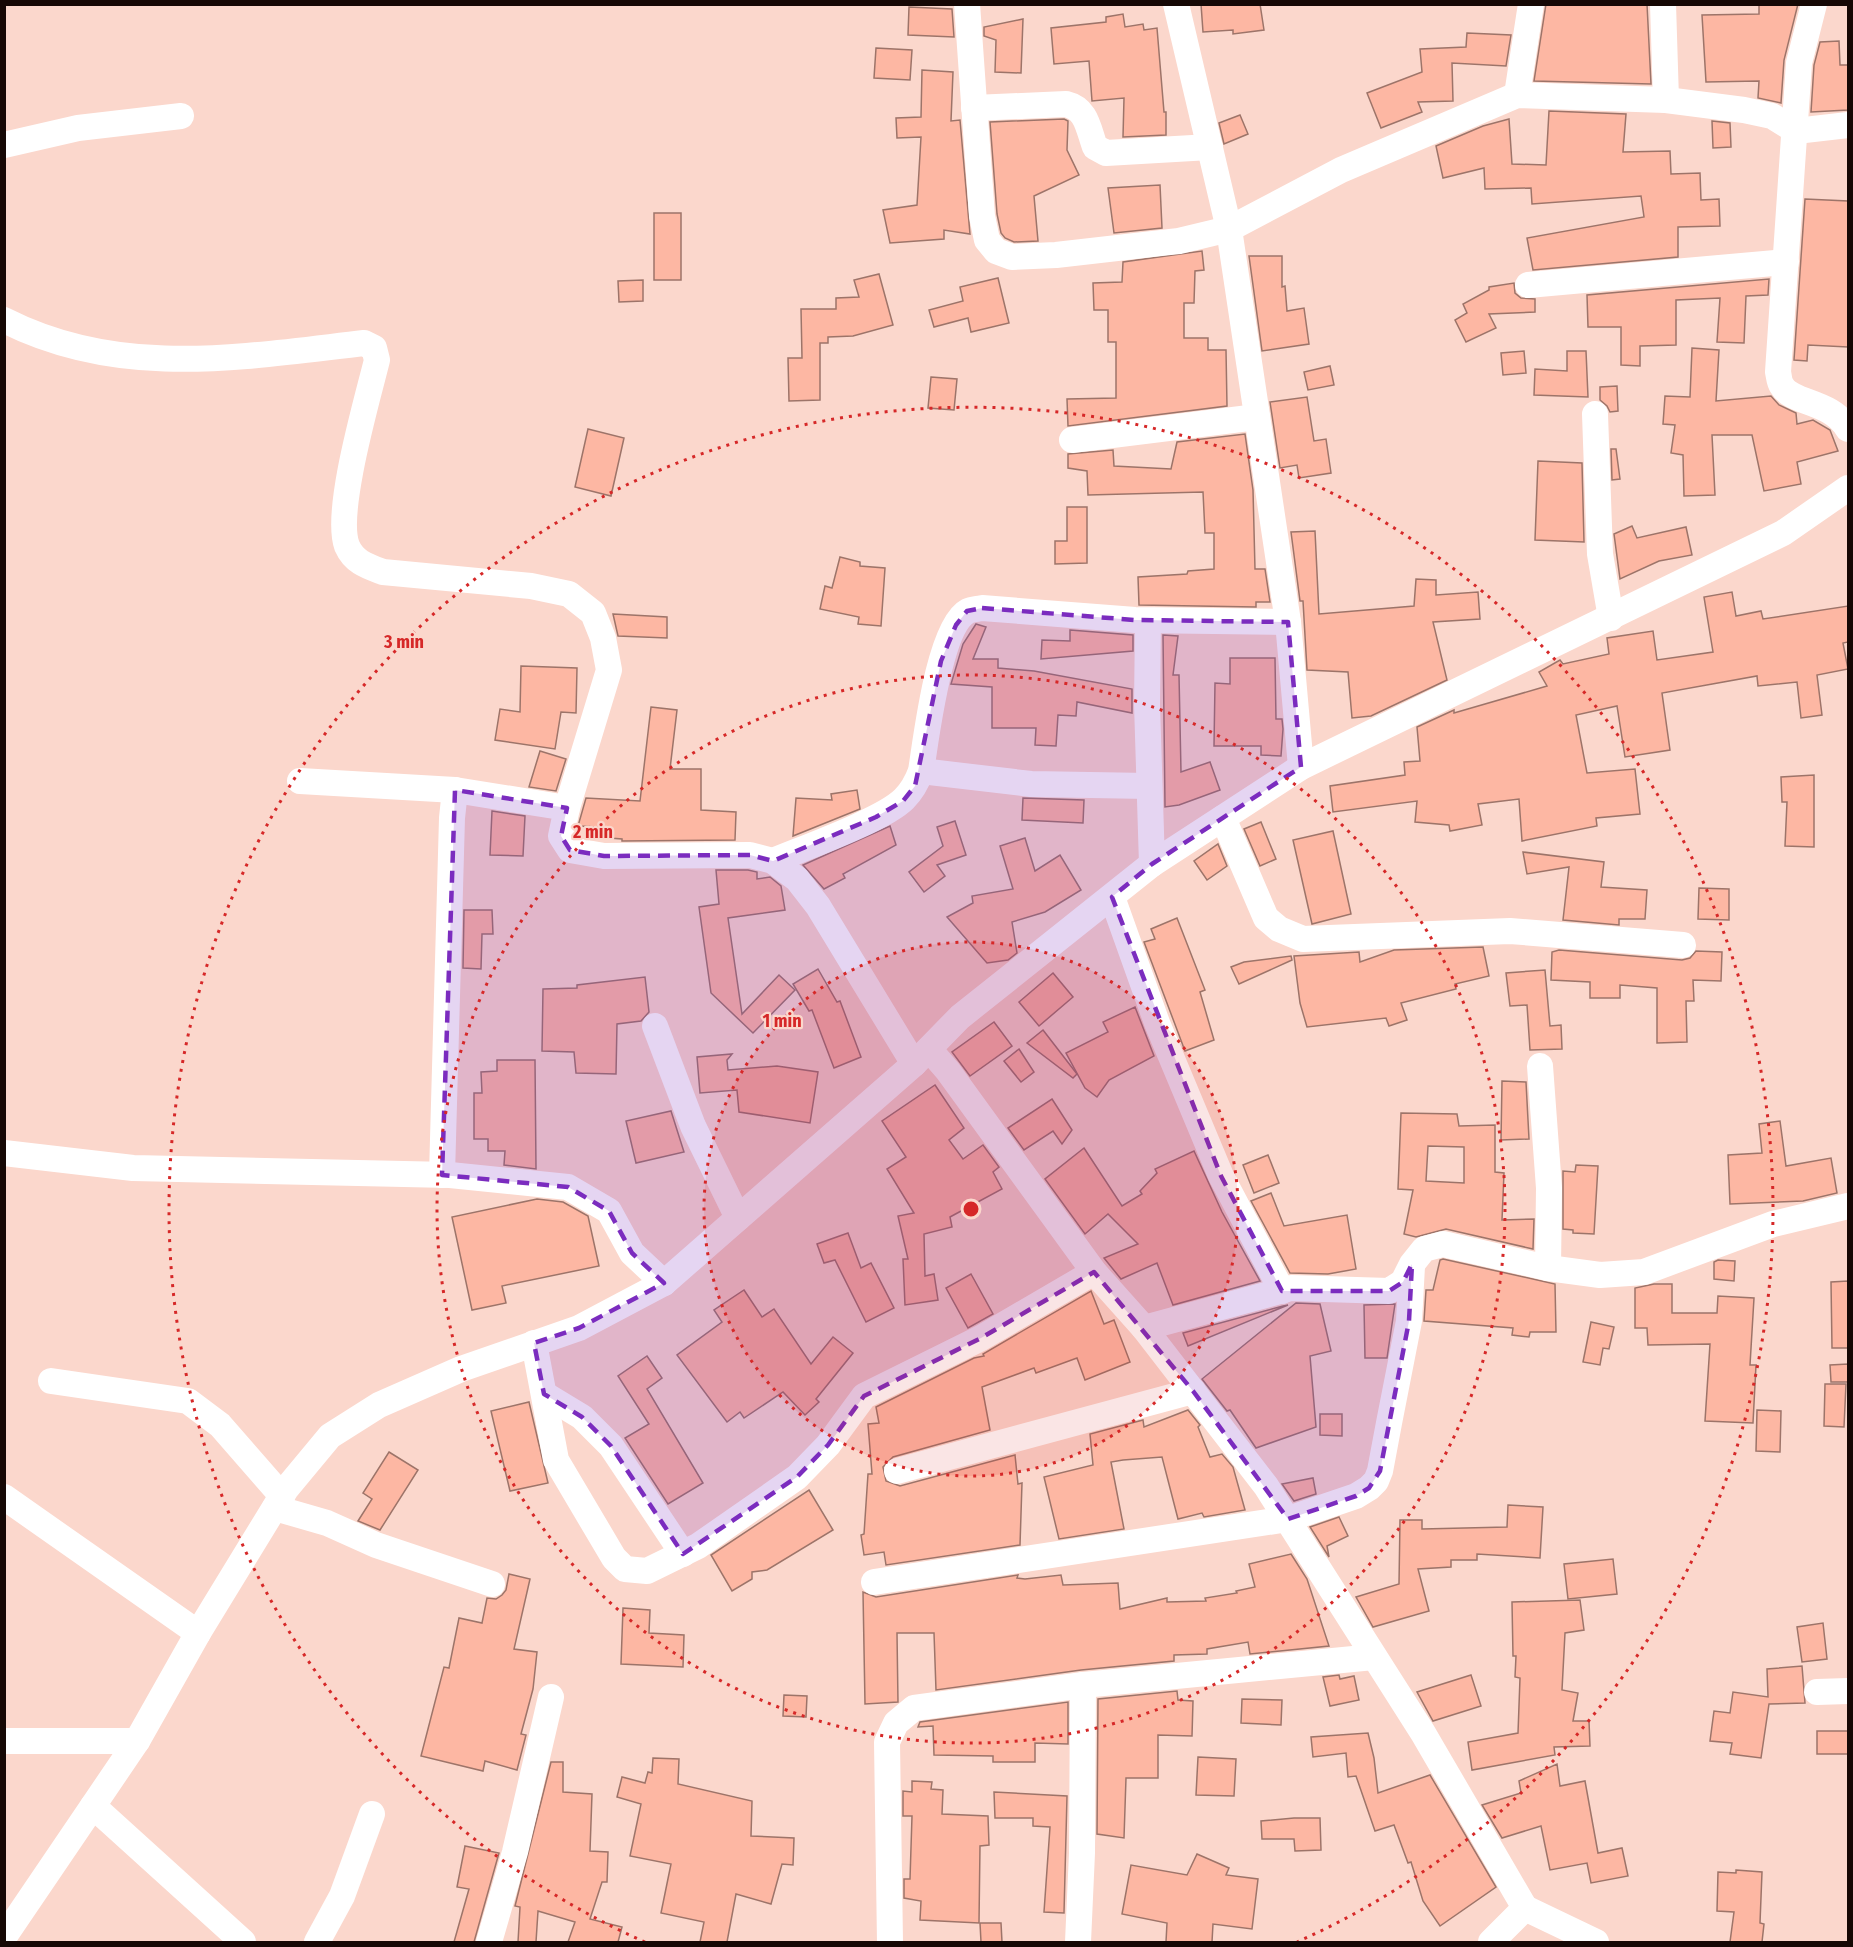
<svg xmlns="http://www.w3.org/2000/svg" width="1853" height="1947" font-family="'Fira Sans Condensed',sans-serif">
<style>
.building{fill:#fdb7a3;stroke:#9d7469;stroke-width:1.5;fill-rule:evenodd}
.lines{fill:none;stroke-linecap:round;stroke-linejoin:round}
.minor{stroke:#fff;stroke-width:26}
.marked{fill:#7b2cbf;fill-opacity:0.2;stroke:#7b2cbf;stroke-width:4.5;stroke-dasharray:12 8;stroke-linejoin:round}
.ring{fill:none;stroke:#d62828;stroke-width:3;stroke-dasharray:3 6}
.centre{fill:#d62828;stroke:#fbd7cc;stroke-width:3}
.ring-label{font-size:18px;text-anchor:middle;font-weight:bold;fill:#d62828;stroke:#fbd7cc;stroke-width:4.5;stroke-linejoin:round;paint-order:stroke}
</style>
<rect width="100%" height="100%" fill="#fbd7cc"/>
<g class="building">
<path d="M1201,4H1260L1264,30L1233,34V30L1203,32Z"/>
<path d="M1546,4H1647L1651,84L1534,81Z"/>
<path d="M1759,4H1798L1784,60L1781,103L1758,98L1759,81L1706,82L1702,15L1759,14Z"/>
<path d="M909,7L952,9L954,37L908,35Z"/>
<path d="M1123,14L1125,27L1143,24L1144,30L1157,28L1164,112H1166V135L1123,137L1124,98L1092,101L1089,61L1054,64L1051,28L1106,22V17Z"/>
<path d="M1023,19L1021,73L995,72L996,40L984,36V27Z"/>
<path d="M1467,33L1511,35L1506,66L1452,63L1453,101L1418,102L1422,112L1381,128L1367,93L1422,72L1420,49L1466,47Z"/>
<path d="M1839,41L1840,65H1848V110L1811,112L1814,65L1820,42Z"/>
<path d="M876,48L912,50L910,80L874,78Z"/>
<path d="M922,70L953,72L951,121L960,120L970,234L944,230V239L890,243L883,210L917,205L921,137L897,138L896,118L921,117Z"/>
<path d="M1549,111L1626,114L1623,152L1670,151L1671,174L1700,173L1701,200L1719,199L1720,226L1678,227V257L1533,270L1527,238L1644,217L1641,196L1532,204L1531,188L1485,189L1484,168L1443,178L1436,146L1483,126L1509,119L1512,164L1546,165Z"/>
<path d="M1240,115L1248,134L1224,144L1219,123Z"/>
<path d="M1064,119L1068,121L1067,150L1079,175L1034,196L1038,241L1014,242L1005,238L1001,233L997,214L990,122Z"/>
<path d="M1712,121L1730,123L1731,147L1713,148Z"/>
<path d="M1160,185L1162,228L1114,233L1108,188Z"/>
<path d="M1805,199L1848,201V347L1808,345L1807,361L1794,360Z"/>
<rect x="654" y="213" width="27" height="67"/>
<path d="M1202,251L1204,270L1195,271L1194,303H1184V338H1208V350H1226L1227,406L1068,426L1067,399L1116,398V342H1108V310H1094L1093,283L1122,282L1123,262Z"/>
<path d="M1249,256H1282V287L1285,286L1287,311L1304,308L1309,344L1262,351Z"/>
<path d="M879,274L893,325L853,336L828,337V343H820V400L789,401L788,358H802L801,309H836V298L859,297L854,280Z"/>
<path d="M998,278L1009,323L971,332L968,318L934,327L929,310L963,301L960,287Z"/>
<path d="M1769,279L1768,295L1746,296L1744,343L1717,342L1720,298L1676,300V345L1640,346V366L1621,365V327H1588L1587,295Z"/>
<path d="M643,280V301L619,302L618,281Z"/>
<path d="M1514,283L1515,293L1521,298L1535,299V312L1489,314L1496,328L1466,342L1455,320L1467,313L1463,304L1489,290V287Z"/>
<path d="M1692,348L1719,350L1716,401L1771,396L1779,405L1796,413L1797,424L1813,420L1830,430L1838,451L1797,462L1801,484L1764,491L1752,435H1712L1715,495L1684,496L1683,455L1671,453L1675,425L1663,424L1665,396L1690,397Z"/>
<path d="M1524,351L1526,373L1503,375L1501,353Z"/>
<path d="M1567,351H1586L1588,397L1534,395L1535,369L1567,371Z"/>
<path d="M1330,366L1334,385L1308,390L1304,372Z"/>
<path d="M931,377L957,379L954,410L928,408Z"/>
<path d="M1617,386L1618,411L1610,412L1607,406L1600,400V387Z"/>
<path d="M1307,397L1314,441L1326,439L1331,473L1299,478L1297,465L1280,468L1270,402Z"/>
<path d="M588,429L624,438L611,496L575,487Z"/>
<path d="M1245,434L1253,490L1255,569H1265L1270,602H1256V607L1139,605L1138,577L1187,574L1188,571L1214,569V533H1205L1203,492L1088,495L1087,471L1068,468V454L1113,450L1114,466L1171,469L1177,442Z"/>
<path d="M1611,449H1616L1620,479L1612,480Z"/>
<path d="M1538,461L1582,463L1584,542L1535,540Z"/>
<path d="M1067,507H1087V563L1055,564V541H1067Z"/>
<path d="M1632,526L1637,538L1686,527L1692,555L1659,561L1620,579L1614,534Z"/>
<path d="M1315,531L1319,614L1414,606L1416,579L1436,580V595L1478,592L1480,619L1433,622L1447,680L1371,716L1352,718L1348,672L1307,670L1303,601H1300L1291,532Z"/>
<path d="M840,557L860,562V566L885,568L881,626L858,624L859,617L820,609L825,586L832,588Z"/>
<path d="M1732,592L1736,616L1761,611L1763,619L1848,606V642L1843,643L1848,669L1817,675L1822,715L1801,718L1797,682L1758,686L1757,676L1662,693L1670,750L1625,757L1617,706L1576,715L1587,773L1635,769L1640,814L1596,818L1597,826L1522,841L1519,799L1478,804L1482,825L1450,831L1449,825L1415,822L1417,801L1333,812L1330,786L1405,775L1404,762L1420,761L1417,727L1454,710V713L1547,686L1539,672L1560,660L1563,664L1609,654L1607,638L1653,631L1657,660L1713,652L1704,597Z"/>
<path d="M613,614L667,617V638L618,636Z"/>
<path d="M976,624L986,627L973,659H998V668L1034,671L1132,689V713L1077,702L1076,716L1058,715L1056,746L1035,745L1036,728H992V687L951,684L963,644Z"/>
<path d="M1070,630L1133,635V651L1041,659L1042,640L1070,641Z"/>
<path d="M1163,635L1178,636L1173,675H1179L1181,772L1210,762L1220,790L1179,805L1165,807Z"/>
<path d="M1230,658H1275L1276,719H1282L1283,729L1281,756L1261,755V746H1214L1215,683L1230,684Z"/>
<path d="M521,666L577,668L576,713L561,712L555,749L495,740L500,709L520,712Z"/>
<path d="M651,707L677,710L670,769H701V810L736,812L735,840L622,841V839L596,837L597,827L578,826L586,798L640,801Z"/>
<path d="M540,751L566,759L556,791L529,787Z"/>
<path d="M1814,775V847L1785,846L1787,802H1782L1781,777Z"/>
<path d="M857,790L860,809L793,836L796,798L832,800L831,794Z"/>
<path d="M1023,798L1084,800L1083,823L1022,820Z"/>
<path d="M492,811L525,816L523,856L490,855Z"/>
<path d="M955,821L966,855L937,865L945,876L924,892L909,872L943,846L937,827Z"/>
<path d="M1261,822L1276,859L1260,866L1244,829Z"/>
<path d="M890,826L896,845L843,874L845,878L824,889L803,865Z"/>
<path d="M1333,831L1351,914L1312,924L1293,840Z"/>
<path d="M1025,838L1035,871L1060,855L1081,890L1045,912L1012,922L1017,953L1008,960L987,963L947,917L973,903L972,896L1013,889L1000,846Z"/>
<path d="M1218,844L1227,866L1207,880L1194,861Z"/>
<path d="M1523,852L1604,862L1601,887L1647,890L1645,919H1619V925L1563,920L1569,867L1527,874Z"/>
<path d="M716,870H748L757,872V879L770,877L781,886L785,910L728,918L742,1014L779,975L795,990L753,1033L711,993L699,907L719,904Z"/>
<path d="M1699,888L1729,889V920L1698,919Z"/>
<path d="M464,910H492L493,934H482L481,969L463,968Z"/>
<path d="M1177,918L1205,990L1200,992L1214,1040L1185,1051L1144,942L1155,939L1151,929Z"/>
<path d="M1483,947L1489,976L1455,984L1456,989L1401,1003L1407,1020L1389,1026L1386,1018L1307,1027L1300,1003L1294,956L1359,952L1360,962L1394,950Z"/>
<path d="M1559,950L1682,960L1690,958L1696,951L1722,952L1721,981L1693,980L1694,1001H1686L1687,1042L1657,1043V988L1620,985V998H1590V982L1551,980L1552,952Z"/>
<path d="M1291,956L1292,960L1239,984L1231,967L1244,962Z"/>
<path d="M818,969L837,1002L840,1001L861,1057L834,1068L812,1010L809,1011L793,984Z"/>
<path d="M1545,970L1550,1026L1561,1025L1562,1049L1530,1050L1527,1005L1510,1006L1506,973Z"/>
<path d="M1053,973L1073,997L1039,1026L1019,1002Z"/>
<path d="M645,977L649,1012L641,1021L617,1024L616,1074L576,1073L574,1052L542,1051L543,989L577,988V985Z"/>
<path d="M1135,1007L1154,1056L1109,1080L1097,1097L1085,1088L1066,1053L1108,1032L1103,1022Z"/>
<path d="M994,1022L1012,1046L970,1076L952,1052Z"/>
<path d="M1043,1030L1077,1074L1073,1078L1027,1043Z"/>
<path d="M1019,1049L1034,1072L1021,1082L1004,1061Z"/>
<path d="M732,1054L727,1060L728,1070L777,1066L818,1072L810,1123L739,1112L737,1090L700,1093L697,1057Z"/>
<path d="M497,1060H535L536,1169L504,1165L505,1151H488V1139H474V1093H482L481,1072L497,1071Z"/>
<path d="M1502,1081L1526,1082L1529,1139L1501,1140Z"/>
<path d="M935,1085L964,1128L949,1140L963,1159L983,1145L999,1167L993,1172L1002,1189L950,1217L952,1227L924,1234L925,1276L934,1274L938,1300L905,1305L903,1259H908L898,1216L914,1213L887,1169L906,1157L882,1121Z"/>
<path d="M1052,1099L1072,1130L1062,1144L1053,1131L1024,1150L1008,1128Z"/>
<path d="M671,1111L684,1152L636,1163L626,1121Z"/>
<path d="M1401,1113L1457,1114L1459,1126L1495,1125V1172L1504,1173L1502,1220L1534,1219L1533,1249L1446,1229L1416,1237L1404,1234L1413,1190L1398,1189ZM1428,1146L1464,1147V1183L1426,1181Z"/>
<path d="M1780,1121L1786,1166L1831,1158L1837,1193L1803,1201L1730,1204L1728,1155L1762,1153L1759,1124Z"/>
<path d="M1084,1148L1122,1206L1142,1194L1140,1191L1157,1173L1155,1169L1194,1151L1222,1212L1260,1281L1173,1305L1157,1263L1121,1279L1104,1258L1138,1244L1108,1214L1085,1234L1045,1179Z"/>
<path d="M1268,1155L1279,1183L1254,1193L1243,1165Z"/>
<path d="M1576,1165L1598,1166L1594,1234L1573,1233V1230L1563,1229V1171L1575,1172Z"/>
<path d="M1271,1193L1284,1226L1347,1215L1356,1269L1328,1274L1290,1273L1251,1201Z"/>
<path d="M537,1199L563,1202L588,1216L599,1266L502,1286L506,1303L472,1310L452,1217Z"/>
<path d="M848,1233L861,1268L871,1263L894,1308L866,1322L835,1260L824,1263L817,1244Z"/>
<path d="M1443,1259L1555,1284L1556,1332H1530L1529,1337L1512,1335L1513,1328L1424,1321L1426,1290H1433L1440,1260Z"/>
<path d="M1718,1260L1735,1261L1734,1281L1714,1279V1262Z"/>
<path d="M971,1274L993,1314L968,1328L946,1288Z"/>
<path d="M1848,1281V1348H1832L1831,1282Z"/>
<path d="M1654,1284H1672V1313H1717L1718,1296L1754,1298L1750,1365H1756L1753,1423L1705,1421L1710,1344L1648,1345L1647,1328H1635V1288Z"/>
<path d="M744,1290L762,1317L774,1309L811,1364L833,1337L853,1353L816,1399L819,1402L805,1415L783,1392L744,1418L740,1412L727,1422L677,1355L722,1322L714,1310Z"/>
<path d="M1091,1291L1104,1324L1114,1320L1130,1362L1085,1380L1077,1358L1036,1373L1034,1368L982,1387L990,1430L893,1457L883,1467L886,1481L900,1486L1015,1455L1018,1484L1022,1483L1020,1545L886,1565L884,1552L864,1555L861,1535L864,1534L868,1474H872L868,1424L879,1423L876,1407L974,1358L984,1356L983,1354Z"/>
<path d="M1296,1303L1320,1304L1331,1351L1310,1356L1316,1427L1256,1448L1230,1410L1227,1411L1202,1379Z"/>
<path d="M1395,1304L1387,1358H1365L1364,1305Z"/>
<path d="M1288,1305L1188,1346L1183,1333L1283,1306Z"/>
<path d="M1591,1322L1614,1327L1609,1349L1603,1348L1600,1365L1583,1362Z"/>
<path d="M647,1356L662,1378L647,1389L703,1483L668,1504L625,1438L649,1424L618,1376Z"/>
<path d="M1848,1364V1382H1831L1830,1365Z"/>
<path d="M1825,1384H1846L1844,1427L1824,1426Z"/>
<path d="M529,1402L548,1483L510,1491L491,1411Z"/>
<path d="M1188,1410L1200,1425L1198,1427L1210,1457L1222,1454L1233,1467L1245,1510L1204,1517L1202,1513L1178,1519L1162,1457L1123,1460L1111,1462L1124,1529L1059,1539L1044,1477L1093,1465L1090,1434L1143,1420L1144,1427Z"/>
<path d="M1757,1410L1781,1411L1780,1452L1756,1451Z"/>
<path d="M1320,1414H1342V1436L1320,1435Z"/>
<path d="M389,1452L418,1470L380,1530L358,1521L372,1499L363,1493Z"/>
<path d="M1313,1478L1316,1494L1294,1501L1282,1484Z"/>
<path d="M809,1490L833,1530L767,1570L752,1572V1579L732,1591L711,1555Z"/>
<path d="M1508,1505L1543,1507L1540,1558L1477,1554V1560H1451V1567L1418,1569L1429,1611L1373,1627L1356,1597L1399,1584L1400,1520H1422V1529L1507,1527Z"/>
<path d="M1339,1517L1348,1536L1327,1546L1329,1557L1310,1527Z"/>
<path d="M1291,1554L1307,1579L1329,1646L1250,1654L1248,1642L1207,1649V1654L1174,1655V1661L1081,1670L936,1690L934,1633H897L898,1702L865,1704L863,1592L876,1597L1018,1575L1017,1578L1025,1579L1061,1575L1063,1585L1118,1583L1120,1609L1167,1598V1602L1206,1601L1205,1598L1237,1593L1236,1591L1255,1587L1249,1564Z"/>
<path d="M1613,1559L1617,1594L1568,1599L1564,1564Z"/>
<path d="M509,1574L530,1579L514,1649L537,1652L533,1689L521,1734L526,1735L517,1770L485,1761L483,1771L421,1756L444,1667L449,1668L459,1618L482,1623L487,1598L496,1599L502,1595L506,1590Z"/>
<path d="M1580,1600L1584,1630L1565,1633L1562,1690L1578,1693L1573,1721H1589L1590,1746L1554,1747L1555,1755L1472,1770L1468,1742L1518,1733L1520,1678L1515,1677L1516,1656H1513L1512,1602Z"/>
<path d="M623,1608L650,1610L649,1633L684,1635L683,1667L621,1664Z"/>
<path d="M1823,1623L1827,1659L1802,1662L1797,1627Z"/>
<path d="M1802,1666L1805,1703L1769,1704L1761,1758L1730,1754L1732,1743L1710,1741L1714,1711L1730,1713L1733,1692L1768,1697L1767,1669Z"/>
<path d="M1339,1675L1340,1679L1354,1676L1359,1700L1330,1706L1323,1677Z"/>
<path d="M1471,1675L1481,1706L1433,1721L1417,1692Z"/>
<path d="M1177,1691L1178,1700L1193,1701L1192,1736L1158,1735V1778H1126L1124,1838L1097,1834L1098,1699Z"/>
<path d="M784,1695L807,1696L806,1717L783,1716Z"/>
<path d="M1242,1699L1282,1700L1281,1725L1241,1723Z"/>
<path d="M1068,1702V1744L1035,1743V1762H993V1756L934,1755L933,1726L918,1727L920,1722Z"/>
<rect x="1817" y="1731" width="31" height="23"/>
<path d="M1368,1733L1374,1758L1378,1793L1430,1775L1496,1887L1440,1926L1423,1901L1411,1862L1408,1863L1394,1825L1375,1831L1356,1776L1348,1777L1346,1753L1313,1757L1311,1737Z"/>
<path d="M1198,1757L1236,1759L1234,1796L1196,1795Z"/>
<path d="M653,1758L679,1759L678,1784L752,1801L751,1836L794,1838L793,1865L782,1864L771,1904L736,1894L727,1942H700L704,1922L661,1913L671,1864L630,1856L641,1804L617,1797L622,1777L645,1783L648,1772L652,1773Z"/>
<path d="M551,1762H563V1792L592,1794L590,1851L608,1852L607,1882H602L590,1919L622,1927L618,1942H568L575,1922L538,1911L536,1942H518L520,1907L515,1906Z"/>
<path d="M1557,1764L1560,1786L1585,1781L1598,1853L1622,1848L1628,1876L1591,1883L1587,1863L1550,1870L1541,1826L1502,1838L1482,1805L1521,1793L1519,1781Z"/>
<path d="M912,1781L932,1782L931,1789L943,1790L942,1814L988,1816L989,1845L980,1846L979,1923L920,1920L921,1901L904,1898V1879H910L912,1816H903V1791L912,1792Z"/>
<path d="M994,1792L1067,1796L1064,1913L1044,1912L1050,1827L1033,1826V1818H995Z"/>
<path d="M1294,1818H1320L1321,1850L1295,1851L1294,1839H1262L1261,1821Z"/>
<path d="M465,1846L499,1853L474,1942H454L469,1889L457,1887Z"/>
<path d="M1197,1854L1229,1868L1226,1875L1258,1879L1252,1929L1213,1924L1212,1942H1166L1167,1923L1122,1914L1131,1865L1187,1875Z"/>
<path d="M1736,1870L1762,1872L1760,1923L1764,1924L1762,1942H1730L1734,1912L1717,1911L1718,1872L1736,1873Z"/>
<path d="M980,1923H1001L1002,1942H981Z"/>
</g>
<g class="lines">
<g class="minor">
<path d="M967,4L982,216L987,240L996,251L1012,257L1056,255L1179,241L1229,229L1341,170L1517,95L1666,100L1744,110L1772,116L1796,131L1848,125"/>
<path d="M1176,4L1229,229L1288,622L1301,767"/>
<path d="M1663,4L1666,100"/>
<path d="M1814,4L1799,63L1778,372C1779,376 1779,382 1782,386C1792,404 1831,400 1848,429"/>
<path d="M1517,95L1531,4"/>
<path d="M974,108L1066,104C1087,109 1088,128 1095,147L1106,153L1210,147"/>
<path d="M4,145L78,128L181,116"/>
<path d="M1528,285L1786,262"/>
<path d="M4,320C120,379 241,357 364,343L374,348L377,360C368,397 334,512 347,546C354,562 367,566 383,572L531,586L569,594L593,613L603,638L609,670L567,808L561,836L570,850L604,856L750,855L773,861L797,879L818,906L914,1064"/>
<path d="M1595,414L1600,554L1611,618"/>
<path d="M1072,440L1257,417"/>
<path d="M1148,621L1147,704L1152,864"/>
<path d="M921,771L1031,784L1149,786"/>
<path d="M300,781L455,790L567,808"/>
<path d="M1223,818L1266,918L1279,929L1303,939L1510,931L1683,945"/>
<path d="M773,861C804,848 883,820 904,799C912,791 917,782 921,771C926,740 939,626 968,611C972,609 978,609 982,608L1135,620L1288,622"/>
<path d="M1112,897L1157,1023L1221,1176L1282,1291"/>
<path d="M655,1026L693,1126L738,1218"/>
<path d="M929,1049L948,1071L1094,1272L1144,1328L1266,1486L1423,1733L1525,1908L1491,1942"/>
<path d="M1540,1066L1549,1188L1548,1268"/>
<path d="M4,1153L133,1168L450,1175L568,1187L609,1211L632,1253L664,1283"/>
<path d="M442,1175L452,818L455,790"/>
<path d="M1144,1328L1291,1288L1389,1291L1403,1282L1412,1264L1424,1249L1443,1244L1548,1268L1600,1275L1644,1272L1773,1224L1848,1206"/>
<path d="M534,1343L556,1460L614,1558L625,1569L647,1571L698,1546L797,1477L828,1445L864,1396L981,1338L1094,1272"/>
<path d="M51,1381L188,1401L220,1425L282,1496"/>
<path d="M544,1394L582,1417L611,1446L683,1554"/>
<path d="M897,1471L1193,1391"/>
<path d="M4,1497L198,1633"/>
<path d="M275,1508L327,1523L376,1545L492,1584"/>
<path d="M874,1582L1288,1519L1356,1496L1369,1488L1376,1481L1380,1471L1389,1423L1409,1321L1412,1266"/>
<path d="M1817,1692L1848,1691"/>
<path d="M4,1741H137"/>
<path d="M93,1806L243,1942"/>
<path d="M1525,1908L1596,1942"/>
<path d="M4,1937L137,1741L198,1633L286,1489L330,1436L379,1405L461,1369L579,1328L664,1283L914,1064L960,1017L1152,864L1301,767L1783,533L1848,488"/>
<path d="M317,1942L342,1896L372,1814"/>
<path d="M489,1942L515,1852L551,1697"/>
<path d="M890,1942L887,1742L896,1723L914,1708L1083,1685L1374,1657"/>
<path d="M1078,1942L1082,1853L1083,1685"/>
</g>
</g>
<path class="marked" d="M982,608L1135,620L1288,622L1301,767L1152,864L1112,897L1221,1176L1282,1291H1389L1403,1282L1412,1264L1409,1321L1380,1471L1369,1488L1356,1496L1288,1519L1193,1391L1094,1272L981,1338L864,1396L828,1445L797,1477L683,1554L611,1446L582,1417L544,1394L534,1343L579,1328L664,1283L632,1253L609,1211L568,1187L442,1175L455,790L567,808L561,836L570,850L604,856L750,855L773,861L876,817L903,801L915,786L941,661L956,625L967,611Z"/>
<circle cx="971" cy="1209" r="267" fill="#d62828" fill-opacity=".12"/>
<g class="ring">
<circle cx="971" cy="1209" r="267"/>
<circle cx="971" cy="1209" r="534"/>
<path d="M645 1942A802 802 0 1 1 1297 1942"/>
</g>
<circle cx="971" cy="1209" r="9" class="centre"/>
<g class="ring-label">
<text x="404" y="648">3 min</text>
<text x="593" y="838">2 min</text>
<text x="782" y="1027">1 min</text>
</g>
<rect width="1853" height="1947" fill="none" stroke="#160805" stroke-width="12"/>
</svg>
